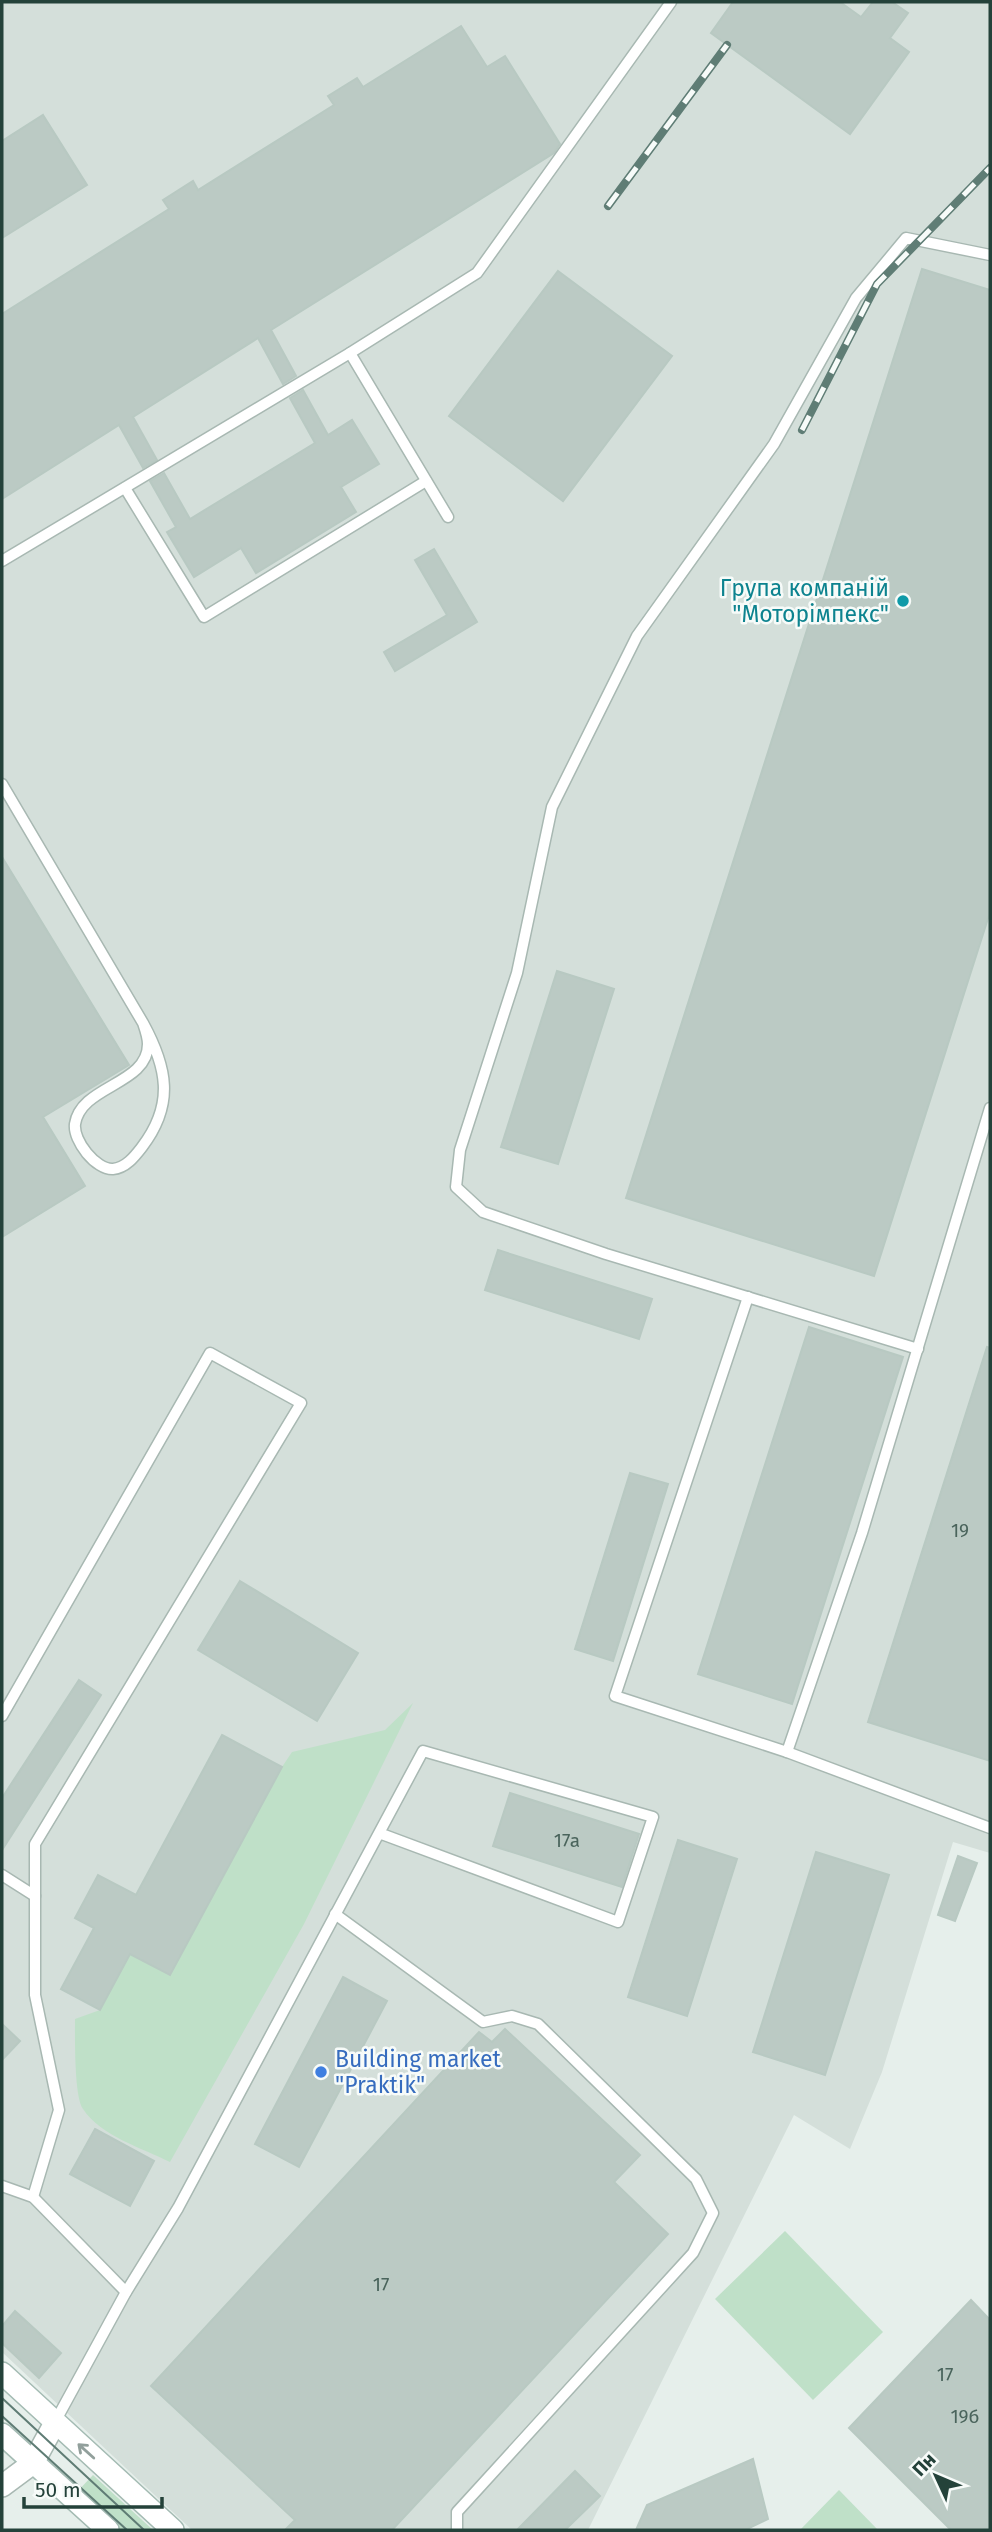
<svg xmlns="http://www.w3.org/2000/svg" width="992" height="2532" font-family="'Fira Sans',sans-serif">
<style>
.built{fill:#d4dfda}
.green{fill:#bfe0c8}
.building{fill:#bbcac4;stroke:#b8c9c2;stroke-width:2}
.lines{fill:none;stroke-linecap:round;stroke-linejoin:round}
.service-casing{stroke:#a8b8b2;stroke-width:13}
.tertiary-casing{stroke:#a8b8b2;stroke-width:24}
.secondary-casing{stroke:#a4bbb3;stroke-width:24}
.service{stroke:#fff;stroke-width:10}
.tertiary{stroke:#fff;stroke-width:21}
.secondary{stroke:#fff;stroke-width:21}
.tram{stroke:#5f7d75;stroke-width:2}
.rail-casing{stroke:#5f7d75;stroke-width:8}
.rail{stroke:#f7fbf9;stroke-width:5;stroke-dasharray:16;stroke-linecap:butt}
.oneway{stroke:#92a09c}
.culture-dot{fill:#0f9aa8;stroke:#f7fbf9;stroke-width:2.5}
.shop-dot{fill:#3f7fe0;stroke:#f7fbf9;stroke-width:2.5}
.labels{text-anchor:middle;stroke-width:5;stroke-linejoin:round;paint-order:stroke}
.number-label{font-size:19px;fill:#4a645c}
.culture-label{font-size:23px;fill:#0d838f;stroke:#f7fbf9;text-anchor:end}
.shop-label{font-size:23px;fill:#366cbe;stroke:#f7fbf9;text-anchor:start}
</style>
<rect width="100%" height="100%" fill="#e6efeb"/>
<path class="built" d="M2,2H990V1853L953,1842L882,2072L850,2149L794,2115L588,2530H390L338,2481L293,2530H192L2,2352Z"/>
<g class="green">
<path d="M413,1703L304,1924L170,2162C142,2148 101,2136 83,2109C74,2097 75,2036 75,2019L100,2010L130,1954L170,1975L282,1767L292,1752L385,1730Z"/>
<path d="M785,2231L883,2332L813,2400L715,2299Z"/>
<path d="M93,2475L153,2530H117L76,2493Z"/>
<path d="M839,2490L878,2530H800Z"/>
</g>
<g class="building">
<path d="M733,2H840L861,17L873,2H892L908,13L890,38L909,52L850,134L711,33Z"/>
<path d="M461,26L487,67L505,56L560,144L554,153L271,330L296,376L283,384L258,338L133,417L157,460L143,468L119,425L2,499V314L169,209L163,200L193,181L198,190L334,105L328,96L357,78L363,87Z"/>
<path d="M43,115L87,185L2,238V141Z"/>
<path d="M922,269L990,290V912L874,1276L626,1198Z"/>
<path d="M558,271L672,356L563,501L449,416Z"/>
<path d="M303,390L328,435L352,420L379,464L341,487L356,512L256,573L241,548L194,577L167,532L176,527L150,481L164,473L190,519L315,443L290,398Z"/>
<path d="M434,549L477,622L395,671L384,652L447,615L415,560Z"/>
<path d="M2,857L129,1065L43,1117L85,1186L2,1237Z"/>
<path d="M557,971L614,989L558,1164L501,1147Z"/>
<path d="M498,1250L652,1299L639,1339L485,1290Z"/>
<path d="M809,1327L903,1357L792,1704L698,1674Z"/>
<path d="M987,1347L990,1348V1761L868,1722Z"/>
<path d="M630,1473L668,1484L613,1661L575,1649Z"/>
<path d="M240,1581L358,1653L317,1721L198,1650Z"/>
<path d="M79,1680L101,1695L2,1850V1798Z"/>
<path d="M222,1735L282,1767L170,1975L130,1954L100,2010L61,1989L94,1928L75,1918L98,1875L136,1895Z"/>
<path d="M510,1793L639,1834L622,1887L493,1846Z"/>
<path d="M678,1840L737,1859L687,2016L628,1997Z"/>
<path d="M816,1852L889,1875L825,2075L753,2052Z"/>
<path d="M958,1856L977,1863L955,1921L938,1915Z"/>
<path d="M343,1977L387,2001L299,2167L255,2144Z"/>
<path d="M2,2024L20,2041L2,2060Z"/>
<path d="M505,2029L640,2155L614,2182L668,2234L392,2530H285L295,2520L151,2386L479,2032L492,2042Z"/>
<path d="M95,2129L154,2161L130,2206L70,2174Z"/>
<path d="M971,2300L990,2320V2530H951L849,2428Z"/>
<path d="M15,2311L61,2353L39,2378L2,2343V2326Z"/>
<path d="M753,2459L768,2519L745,2530H636L647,2505Z"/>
<path d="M575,2471L600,2496L565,2530H517Z"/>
</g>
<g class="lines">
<g class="service-casing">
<g id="service">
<path d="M350,353L448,517"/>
<path d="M125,488L204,617L426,481"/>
<path d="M2,561L350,353L477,273L671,2"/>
<path d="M2,784L143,1023C167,1067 175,1104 142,1147C135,1156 126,1168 113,1169C96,1170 73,1141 75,1124C81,1085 148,1085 148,1044C148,1037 145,1029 143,1023"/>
<path d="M748,1297L615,1696L787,1752L990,1828"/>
<path d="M918,1349L606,1254L483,1212L456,1187L460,1150L517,973L552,807L637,636L774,444L856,298L906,238L990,255"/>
<path d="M2,1716L210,1353L301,1403L35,1844V1995L59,2110L33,2197"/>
<path d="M787,1752L862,1533L990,1108"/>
<path d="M2,1875L35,1896"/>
<path d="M335,1914L483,2022L512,2016L538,2024L696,2179L713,2213L693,2253L457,2512V2530"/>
<path d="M2,2186L33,2197L126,2292"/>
<path d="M55,2422L126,2292L178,2208L423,1751L653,1817L618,1922L379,1833"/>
</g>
</g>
<g class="tertiary-casing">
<path id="tertiary" d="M2,2486L33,2463L55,2423"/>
</g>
<g class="secondary-casing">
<g id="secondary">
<path d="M2,2373L173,2530"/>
<path d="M2,2434L108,2530"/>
</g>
</g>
<use href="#service" class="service"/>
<use href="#tertiary" class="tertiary"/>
<use href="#secondary" class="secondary"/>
<g class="tram">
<path d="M2,2398L144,2530"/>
<path d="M2,2416L127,2530"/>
</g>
<g class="rail-casing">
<g id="rail">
<path d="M608,206L727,45"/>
<path d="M802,430L877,284L990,168"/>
</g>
</g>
<use href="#rail" class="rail"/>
</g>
<defs><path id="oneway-shaft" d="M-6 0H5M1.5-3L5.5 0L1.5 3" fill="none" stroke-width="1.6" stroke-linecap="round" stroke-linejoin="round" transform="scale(1.75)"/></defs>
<use class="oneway" href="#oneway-shaft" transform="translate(86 2451) rotate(-138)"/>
<circle class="culture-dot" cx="903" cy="601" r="7"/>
<circle class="shop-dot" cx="321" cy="2072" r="7"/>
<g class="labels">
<g class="number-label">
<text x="960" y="1537">19</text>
<text x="567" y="1847">17а</text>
<text x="381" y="2291">17</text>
<text x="945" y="2381">17</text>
<text x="965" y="2423">19б</text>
</g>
<g class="culture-label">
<text x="889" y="596">Група компаній<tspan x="889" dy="26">"Моторімпекс"</tspan></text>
</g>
<g class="shop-label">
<text x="335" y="2067">Building market<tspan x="335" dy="26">"Praktik"</tspan></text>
</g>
</g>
<rect width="992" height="2532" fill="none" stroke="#24423a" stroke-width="7"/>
<g transform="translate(936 2476) rotate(314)" stroke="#f7fbf9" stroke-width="5" paint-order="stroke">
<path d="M0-5L12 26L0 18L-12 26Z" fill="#24423a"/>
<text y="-10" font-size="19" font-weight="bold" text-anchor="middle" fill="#24423a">Пн</text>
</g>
<path d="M24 2497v10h138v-10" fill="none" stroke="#24423a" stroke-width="3.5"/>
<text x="35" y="2497" font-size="21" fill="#24423a" stroke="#f7fbf9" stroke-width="5" paint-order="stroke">50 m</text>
</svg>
